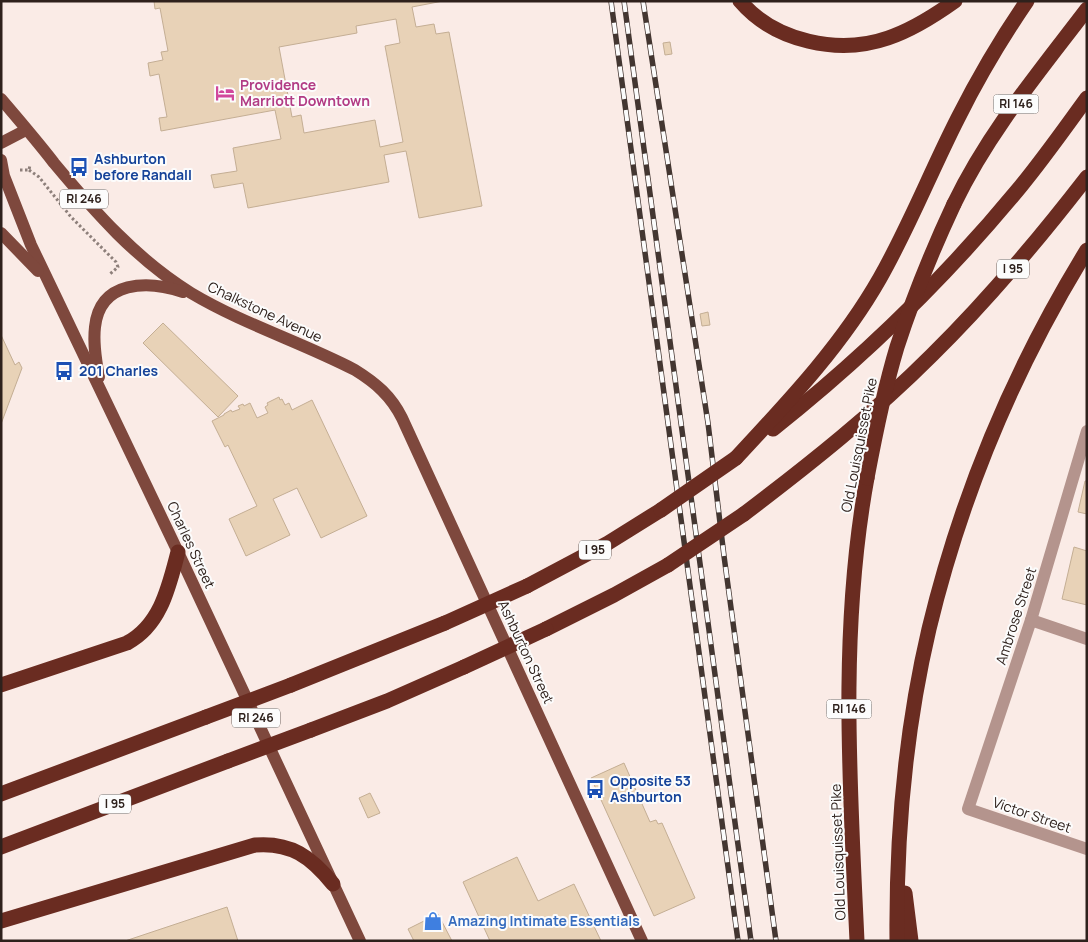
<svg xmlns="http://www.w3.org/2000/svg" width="1088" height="942" font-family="Manrope,sans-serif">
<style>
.building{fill:#e8d2b7;stroke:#c4ae94;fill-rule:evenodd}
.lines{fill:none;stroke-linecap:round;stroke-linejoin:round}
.path{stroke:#8d7f7a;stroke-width:3;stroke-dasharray:2.5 2.5;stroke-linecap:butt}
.minor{stroke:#b4948d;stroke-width:12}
.major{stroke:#7e483d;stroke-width:12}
.highway{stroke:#6a2c21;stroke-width:15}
.rail-casing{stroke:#433631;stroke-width:5.5}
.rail{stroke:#fcfcfc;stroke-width:4;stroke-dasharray:11;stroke-linecap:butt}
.highway-bridge{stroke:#6a2c21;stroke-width:15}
.labels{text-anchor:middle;stroke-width:4;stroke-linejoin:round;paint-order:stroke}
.shield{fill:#fcfcfc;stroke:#6c635f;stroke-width:1}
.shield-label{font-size:12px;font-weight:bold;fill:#2e211c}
.hotel-label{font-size:14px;font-weight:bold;fill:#b23c85;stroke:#fcfcfc;text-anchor:start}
.transit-label{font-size:14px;font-weight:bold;fill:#164399;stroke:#fcfcfc;text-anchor:start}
.street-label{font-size:14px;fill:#2e211c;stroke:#fcfcfc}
.shop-label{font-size:14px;font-weight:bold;fill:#366cbe;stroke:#fcfcfc;text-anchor:start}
</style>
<rect width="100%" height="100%" fill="#faebe6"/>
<g class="building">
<path d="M154,1H443L412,7L416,27L434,24L436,34L449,32L482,206L419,218L406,151L384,155L389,182L248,208L243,183L214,188L211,175L237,171L233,148L281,139L275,110L161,131L159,118L167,117L159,74L150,76L148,63L163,60L161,52L168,51L160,8L155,9ZM396,19L400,43L385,46L403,142L380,147L375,120L304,133L301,115L292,117L279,47L357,33L356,26Z"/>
<path d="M670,42L672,54L665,55L663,43Z"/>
<path d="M708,312L710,325L702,326L700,314Z"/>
<path d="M163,323L238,396L218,417L143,343Z"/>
<path d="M1,335L15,365L19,362L22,368L1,424Z"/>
<path d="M279,397L280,400L282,399L285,405L289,403L292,410L312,400L367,516L321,538L297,488L273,499L290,535L246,556L229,519L257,506L228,445L225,447L212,421L224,415V414L231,410L232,412L240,409L238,406L243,404L244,406L250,403L257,418L268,413L265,407L268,405L267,403Z"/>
<path d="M1085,481H1087V514L1078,512Z"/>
<path d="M1074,547L1087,551V605L1062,599Z"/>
<path d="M624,763L650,822L656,820L658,824L662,823L695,898L654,916L591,778Z"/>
<path d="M370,793L380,813L368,818L359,798Z"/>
<path d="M517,857L538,901L574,884L601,941H490L463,882Z"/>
<path d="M227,907L238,941H125Z"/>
<path d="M438,914L452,941H414L408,929Z"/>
</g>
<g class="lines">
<g class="path">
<path d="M20,170H29L30,165"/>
<path d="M29,170L39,177L71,217L116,262L118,267L110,274"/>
</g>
<g class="minor">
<path d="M1087,431L1031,620L968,809L1087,849"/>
<path d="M1031,620L1087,639"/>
</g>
<g class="major">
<path d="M1,99C19,120 37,141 54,163C95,212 136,259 191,293C243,324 301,342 355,370C376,383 391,396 402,418L642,941"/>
<path d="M1,143L26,130"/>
<path d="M1,160L4,176L31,245L178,552L360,941"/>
<path d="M1,233L38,271"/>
<path d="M99,377C96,361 93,344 95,327C100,280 148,280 183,292"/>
</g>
<g class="highway">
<path d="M740,1C775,42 839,55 888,38C912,30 934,16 955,1"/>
<path d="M954,204C988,133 1039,72 1087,9"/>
<path d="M773,429C864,357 947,276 1021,186C1044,158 1065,128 1087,98"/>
<path d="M736,458C788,402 842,345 880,278C909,227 931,171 958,118C978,78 1001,39 1027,1"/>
<path d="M744,514C810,464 874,413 932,355C988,300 1039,239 1087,177"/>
<path d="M527,586L608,543L661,510"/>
<path d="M546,629L614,595L668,565"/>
<path d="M1,685L127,643C161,625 169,586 178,552"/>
<path d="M291,685L445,623"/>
<path d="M311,730L387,701L464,667"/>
<path d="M1,794L206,717"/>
<path d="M1,847L228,761"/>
<path d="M905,893L911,941"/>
<path d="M1,921L255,845C291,842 311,857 333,884"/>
<path d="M857,941C850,787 839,631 867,478"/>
<path d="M897,941C896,837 905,731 929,629C961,496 1015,367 1087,250"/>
</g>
<g class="rail-casing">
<g id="rail">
<path d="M611,1L738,941"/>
<path d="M624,1L751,941"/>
<path d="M643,1L708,423L724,556L776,941"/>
</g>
</g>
<use href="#rail" class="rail"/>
<g class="highway-bridge">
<path d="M867,478C875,435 884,390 897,347C913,298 932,251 954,204"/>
<path d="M661,510L736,458"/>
<path d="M668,565L744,514"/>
<path d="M445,623L527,586"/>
<path d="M464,667L546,629"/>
<path d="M206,717L291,685"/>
<path d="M228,761L311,730"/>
</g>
</g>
<defs>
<g id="hotel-bare" transform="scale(1.5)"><path d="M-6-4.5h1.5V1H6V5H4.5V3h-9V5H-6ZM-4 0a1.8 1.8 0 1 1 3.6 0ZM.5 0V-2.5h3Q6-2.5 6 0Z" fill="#d1479c" stroke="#fcfcfc" stroke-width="2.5" paint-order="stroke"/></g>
<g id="bus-bare" transform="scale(1.5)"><path d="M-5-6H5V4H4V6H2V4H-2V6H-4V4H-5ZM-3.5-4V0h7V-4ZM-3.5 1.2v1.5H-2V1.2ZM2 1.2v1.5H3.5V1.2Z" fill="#1a4fb4" stroke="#fcfcfc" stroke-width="2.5" paint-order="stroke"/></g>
<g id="shop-bare" transform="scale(1.5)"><path d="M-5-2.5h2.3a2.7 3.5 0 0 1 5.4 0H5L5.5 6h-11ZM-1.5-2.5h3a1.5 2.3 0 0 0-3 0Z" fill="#3f7fe0" stroke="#fcfcfc" stroke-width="2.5" paint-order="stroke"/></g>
</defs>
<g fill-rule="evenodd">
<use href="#hotel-bare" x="225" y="93"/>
<use href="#bus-bare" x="79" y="167"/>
<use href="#bus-bare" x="64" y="371"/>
<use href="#bus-bare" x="595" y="789"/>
<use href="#shop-bare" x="433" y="921"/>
</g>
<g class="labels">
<g class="shield">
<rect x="993.5" y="94.5" width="45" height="19" rx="4"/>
<rect x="60" y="189.5" width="48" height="19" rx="4"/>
<rect x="997" y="259.5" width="32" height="19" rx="4"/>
<rect x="579" y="540.5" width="32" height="19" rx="4"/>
<rect x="826.5" y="699.5" width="45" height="19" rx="4"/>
<rect x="232" y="708.5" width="48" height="19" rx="4"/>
<rect x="99" y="794.5" width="32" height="19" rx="4"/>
</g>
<g class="shield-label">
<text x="1016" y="108">RI 146</text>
<text x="84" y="203">RI 246</text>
<text x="1013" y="273">I 95</text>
<text x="595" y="554">I 95</text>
<text x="849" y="713">RI 146</text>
<text x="256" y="722">RI 246</text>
<text x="115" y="808">I 95</text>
</g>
<g class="hotel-label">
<text x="240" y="90">Providence<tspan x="240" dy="16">Marriott Downtown</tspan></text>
</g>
<g class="transit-label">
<text x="94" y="164">Ashburton<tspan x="94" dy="16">before Randall</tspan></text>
<text x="79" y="376">201 Charles</text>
<text x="610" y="786">Opposite 53<tspan x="610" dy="16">Ashburton</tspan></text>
</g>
<g class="street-label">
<text transform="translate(265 312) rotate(25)" y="5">Chalkstone Avenue</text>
<text transform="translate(859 445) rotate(-79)" y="5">Old Louisquisset Pike</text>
<text transform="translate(191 545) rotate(65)" y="5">Charles Street</text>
<text transform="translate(1016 616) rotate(-72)" y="5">Ambrose Street</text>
<text transform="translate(526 652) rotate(65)" y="5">Ashburton Street</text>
<text transform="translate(1032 815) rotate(19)" y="5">Victor Street</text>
<text transform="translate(838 852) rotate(-92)" y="5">Old Louisquisset Pike</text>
</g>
<g class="shop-label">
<text x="448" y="926">Amazing Intimate Essentials</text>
</g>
</g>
<rect width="1088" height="942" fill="none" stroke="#2e211c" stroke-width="5"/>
</svg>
